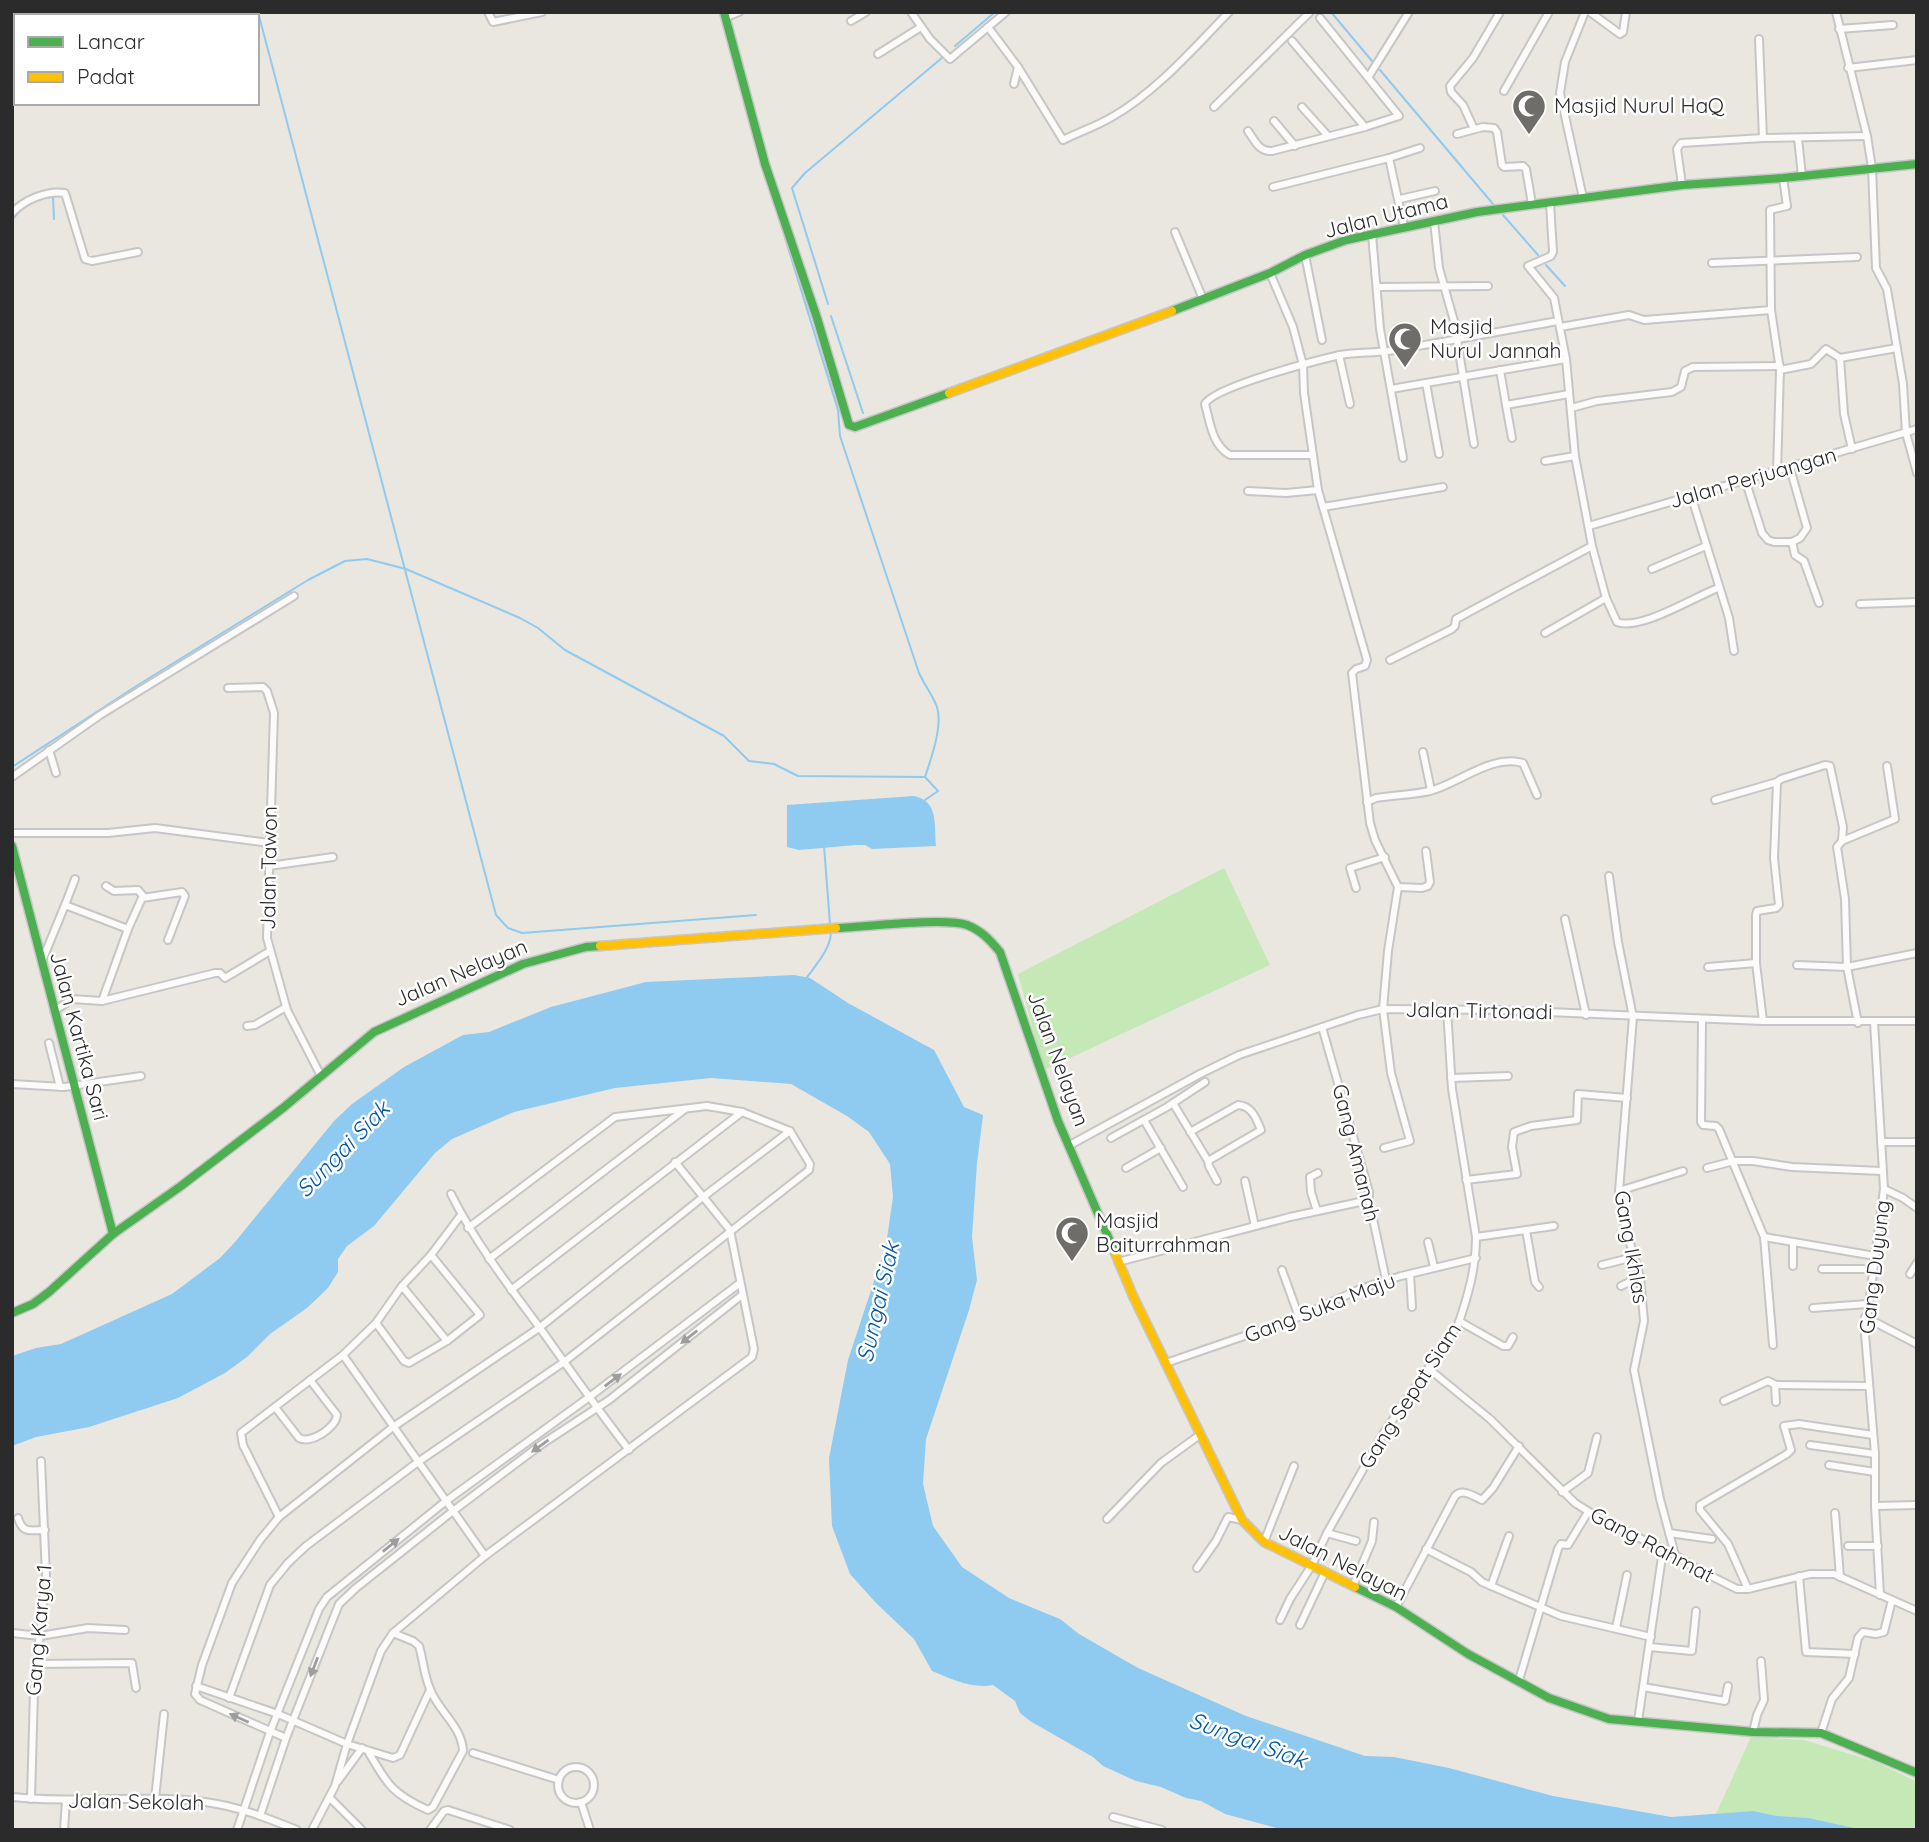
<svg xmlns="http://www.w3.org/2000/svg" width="1929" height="1842" font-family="Quicksand,sans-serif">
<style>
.green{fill:#c5e8b7}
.water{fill:#8fcaf0}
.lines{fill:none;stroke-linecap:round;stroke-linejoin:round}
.stream{stroke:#8fcaf0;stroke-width:2}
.street-casing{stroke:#c7c6c6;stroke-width:10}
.fast-casing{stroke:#c7c6c6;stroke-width:11}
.slow-casing{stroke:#c7c6c6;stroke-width:11}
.street{stroke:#fcfbfa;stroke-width:6}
.fast{stroke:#4caf50;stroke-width:8}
.slow{stroke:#ffc107;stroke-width:8}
.oneway{fill:#9e9d9d}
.labels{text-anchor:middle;stroke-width:5;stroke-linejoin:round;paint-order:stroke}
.poi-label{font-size:21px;fill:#2b2b2b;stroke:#fff;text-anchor:start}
.street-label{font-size:21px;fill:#2b2b2b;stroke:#fff}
.water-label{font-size:23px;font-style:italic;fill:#0458a6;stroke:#fff}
</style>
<rect width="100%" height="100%" fill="#eae7e0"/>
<g class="green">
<path d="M1224,868L1270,965L1044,1070L1018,974Z"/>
<path d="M1751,1737L1804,1740L1876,1762L1917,1782V1830H1863L1809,1818L1777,1816L1753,1811L1716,1814Z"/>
</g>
<g class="water">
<path d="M914,796C939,801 934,825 936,846L872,849L865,845H856L799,850L787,847V805Z"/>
<path d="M794,975L810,978L848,1003L934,1050L964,1107L983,1115L977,1163L972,1237L977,1280L969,1310L926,1439L923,1484L933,1526L962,1567L1009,1598L1060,1619L1079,1634L1138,1668L1246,1716L1365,1756L1394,1757L1449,1768L1553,1796L1671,1817L1753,1811L1777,1816L1809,1818L1863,1830H1284L1225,1814L1201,1801L1186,1798L1161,1787L1136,1781L1103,1766L1093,1757L1030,1721L1020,1713L1015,1701L993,1685C971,1689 952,1679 932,1671L914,1639L876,1603L850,1574L832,1526L829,1458L848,1360L886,1245L893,1197L890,1164L869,1132L847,1116L791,1084L711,1078L615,1088L514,1112L452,1139L435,1153L374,1226L347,1246L338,1259V1272L328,1288L307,1308L270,1334L247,1357L225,1373L178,1398L89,1427L36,1437L12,1446V1356L36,1348L61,1344L172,1294L220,1258L235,1242L334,1121L352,1104L404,1067L463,1035L489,1032L551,1007L646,982Z"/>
</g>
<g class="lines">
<g class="stream">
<path d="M258,12L496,915L508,928L522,933L756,915"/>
<path d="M1331,12L1372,61"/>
<path d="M955,46L995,12"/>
<path d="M1380,70L1493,204"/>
<path d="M42,198L53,197L54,219"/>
<path d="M775,205L838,410L840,436L919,673C924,684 933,696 937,707C943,726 931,759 925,777L938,791L925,800"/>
<path d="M1503,215L1538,255"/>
<path d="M12,220L21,209"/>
<path d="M1546,265L1565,286"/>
<path d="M828,304L792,188L805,173L943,57"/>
<path d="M831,316L863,413"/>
<path d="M12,767L138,685L308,580L345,561L367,559L406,569L520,618L538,628L565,650L724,736L749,761L774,764L798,776L924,777"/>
<path d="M824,846L830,924"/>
<path d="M805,980C815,966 830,950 831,933"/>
</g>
<g class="street-casing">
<g id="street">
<path d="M488,12L493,22L542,12"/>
<path d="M911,12L930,39L950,59L1006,12"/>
<path d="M1590,12L1620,34L1623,32L1626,12"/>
<path d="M1836,12L1867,136L1872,168L1876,268L1887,289L1903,384L1906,433L1917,473"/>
<path d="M727,17L739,12"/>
<path d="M851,21L866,12"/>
<path d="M988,27L1018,67L1063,140C1079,132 1097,126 1112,117C1155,93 1195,47 1229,12"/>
<path d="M1839,29L1893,25"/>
<path d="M1759,39L1763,138"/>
<path d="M1292,41L1365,127"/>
<path d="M878,54L921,27"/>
<path d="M1848,68L1917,60"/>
<path d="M1369,76L1409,12"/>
<path d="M1014,84L1018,67"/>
<path d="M1504,91L1549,12"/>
<path d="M1214,107L1310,12"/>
<path d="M1302,107L1328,136"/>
<path d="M1274,121L1295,146"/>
<path d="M1474,129L1463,105L1451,92L1450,86L1473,58L1500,12"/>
<path d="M1248,131C1255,141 1259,152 1272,151L1365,127L1399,116L1320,18"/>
<path d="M1457,134L1483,127L1494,128L1497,132L1502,165L1504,167L1523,166L1526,169L1532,204"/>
<path d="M1798,138L1802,176"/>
<path d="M1389,158L1404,227"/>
<path d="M1682,185L1677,149L1681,143L1763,138L1867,136"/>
<path d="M1273,187L1389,158L1420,148"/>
<path d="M1583,198L1560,93L1565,62L1585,12"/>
<path d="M1400,199L1435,191"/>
<path d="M12,213C24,200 47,190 65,193L85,259L92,261L138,252"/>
<path d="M1434,221L1439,268L1454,321L1474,444"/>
<path d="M1175,232L1203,299"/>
<path d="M1372,234L1380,329L1403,458"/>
<path d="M1305,255L1322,340"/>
<path d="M1712,263L1857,257"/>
<path d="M1270,273L1293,327L1303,365L1304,393L1318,490L1367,660L1365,666L1356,669L1352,673L1370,823L1375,840L1398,887L1388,951L1383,1009L1391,1073L1410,1141L1384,1148"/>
<path d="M1377,287L1488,286"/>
<path d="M1560,327L1629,315L1644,320L1771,310"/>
<path d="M1339,355L1350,404"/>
<path d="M1840,358L1844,414L1852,449"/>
<path d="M1500,370L1506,405"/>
<path d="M1780,370L1811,364L1826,349L1840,358L1897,348"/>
<path d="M1426,383L1439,454"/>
<path d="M1391,389L1566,359"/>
<path d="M1571,408L1597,401L1672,392L1681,387L1685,371L1693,367L1780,366"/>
<path d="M1512,438L1506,405L1569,394"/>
<path d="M1312,455H1230C1212,445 1210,422 1205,404C1213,387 1318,360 1340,355C1356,352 1372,353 1388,351C1445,342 1502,331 1558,321"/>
<path d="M1545,461L1575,456"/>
<path d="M1777,472L1780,370L1771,310L1770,210L1787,206L1783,178"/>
<path d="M1745,479L1762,533L1768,540L1774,542H1792L1800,538L1807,528L1790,468"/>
<path d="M1248,491L1286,493L1318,490"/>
<path d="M1691,495L1729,618L1734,651"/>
<path d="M1323,507L1443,487"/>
<path d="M1589,526L1917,429"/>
<path d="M1792,542L1795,555L1804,561L1819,603"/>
<path d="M1592,546L1606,598L1617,622C1640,631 1694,597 1718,588"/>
<path d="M1652,569L1706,546"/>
<path d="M1860,604L1917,602"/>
<path d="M1545,633L1606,598"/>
<path d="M1390,660L1452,629L1455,626L1456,619L1592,546L1575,456L1566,359L1554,298L1528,266L1551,256L1553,252L1550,203"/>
<path d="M228,688L263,687L267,691L274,713L267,938L287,1010L321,1076"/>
<path d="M49,750L56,773"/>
<path d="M1423,752L1431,790"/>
<path d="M12,777L100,715L294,596"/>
<path d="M1715,800L1777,782"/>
<path d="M1367,802L1376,798C1393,795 1412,795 1430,791C1460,783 1491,754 1523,763L1537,795"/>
<path d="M12,833H108L155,828L269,843"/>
<path d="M269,866L333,857"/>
<path d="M1609,876L1618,942L1633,1017L1619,1191L1622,1216L1640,1277L1644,1321L1634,1370L1660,1499L1675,1555"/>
<path d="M106,886L114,891L138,890L144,897"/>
<path d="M1398,887L1422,888L1428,886L1430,882L1426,851"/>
<path d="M1356,888L1350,868L1385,857"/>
<path d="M65,905L75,879"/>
<path d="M1565,919L1586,1015"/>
<path d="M128,929L142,898L182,892L185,896L168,940"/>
<path d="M42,961L65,905L128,929L102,1001"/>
<path d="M1797,965L1847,967L1917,953"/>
<path d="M1708,967L1756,963"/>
<path d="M54,1011L72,999L102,1001L215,973H220L225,978L270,951"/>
<path d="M1702,1020L1701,1122L1703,1125L1716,1126L1719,1129L1764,1237L1773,1345"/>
<path d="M1763,1021L1756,963V915L1757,911L1776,908L1779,905L1774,858L1777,782L1781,779L1825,765L1830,766L1843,827L1842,841"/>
<path d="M1874,1022L1884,1189L1865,1334L1875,1454V1506L1880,1595"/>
<path d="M1858,1023L1847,967L1845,899L1837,847L1842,841L1895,819L1887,766"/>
<path d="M247,1026L255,1025L286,1007"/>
<path d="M1322,1027L1369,1192V1200L1386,1280"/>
<path d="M49,1043L60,1087"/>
<path d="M1451,1078L1508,1076"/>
<path d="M12,1084L64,1087L141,1076"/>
<path d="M1173,1103L1208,1161L1261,1130C1256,1118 1252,1106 1238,1105L1190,1132"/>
<path d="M1144,1120L1183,1187"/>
<path d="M1111,1138L1167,1107L1205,1082"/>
<path d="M1881,1142H1917"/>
<path d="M1070,1145L1200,1074L1239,1055L1358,1015L1383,1009L1498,1010L1763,1021H1917"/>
<path d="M1208,1161L1209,1166L1217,1181"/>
<path d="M1126,1168L1161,1148"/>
<path d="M1707,1168L1734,1161H1753L1792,1167L1881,1171"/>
<path d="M1466,1180L1517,1174L1512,1147L1514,1132L1531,1126L1577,1120L1578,1094L1627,1098"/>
<path d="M1245,1181L1255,1226"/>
<path d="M1884,1189L1903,1198L1917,1208"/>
<path d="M1619,1191L1683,1171"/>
<path d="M451,1194C475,1242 508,1285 540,1328C569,1369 598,1410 629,1450"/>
<path d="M1317,1211L1311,1192L1310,1177L1318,1173"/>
<path d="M1526,1230L1535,1282L1539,1287"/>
<path d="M1476,1237L1554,1226"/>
<path d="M1764,1237L1875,1256"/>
<path d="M1428,1242L1434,1267"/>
<path d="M1793,1242V1266"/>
<path d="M431,1255L461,1215"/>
<path d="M489,1259L685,1109"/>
<path d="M1118,1262L1290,1217L1369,1200"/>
<path d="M1602,1265L1634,1257"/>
<path d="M1822,1269H1873"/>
<path d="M1282,1270L1299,1317"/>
<path d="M1410,1274L1412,1307"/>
<path d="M1910,1274L1917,1263"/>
<path d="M402,1286L447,1341"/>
<path d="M1621,1286L1640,1277"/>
<path d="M511,1290L742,1112"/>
<path d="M1813,1308L1867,1304"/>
<path d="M1865,1317L1917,1344"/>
<path d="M1459,1321L1503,1346H1508L1513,1337"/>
<path d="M343,1355L485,1556"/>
<path d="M1166,1363L1299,1317L1360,1289L1401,1276L1476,1258"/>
<path d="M1429,1369L1490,1419L1575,1503L1602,1520L1675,1555L1697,1569L1737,1589H1748L1810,1574H1834L1917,1611"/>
<path d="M1775,1385L1776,1402"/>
<path d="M1724,1401L1768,1381L1776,1385L1868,1386"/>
<path d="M275,1407L299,1438C311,1444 336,1428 337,1415L310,1380"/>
<path d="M1810,1445L1875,1454"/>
<path d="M1829,1465L1875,1472"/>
<path d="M1562,1492L1588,1473L1597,1437"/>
<path d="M1875,1506L1917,1505"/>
<path d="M1835,1513L1840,1577"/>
<path d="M279,1517L243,1445L241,1433L343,1355L376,1323L402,1286L431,1255L480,1315L447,1341L409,1363L404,1361L376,1323"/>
<path d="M18,1518C23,1534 30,1530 45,1530"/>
<path d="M1107,1519L1161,1463L1201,1434"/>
<path d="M1327,1533L1356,1541"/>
<path d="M1669,1533L1712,1539"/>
<path d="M1264,1542L1294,1466"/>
<path d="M1848,1546H1878"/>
<path d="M1426,1549L1471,1572L1482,1582L1561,1616L1651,1637"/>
<path d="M1197,1568L1216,1541L1228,1517L1242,1520"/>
<path d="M1799,1576L1806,1652L1855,1654"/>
<path d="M1353,1586L1372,1541L1374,1522"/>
<path d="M1491,1586L1509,1536"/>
<path d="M1748,1589L1728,1544L1700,1510V1505L1787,1454L1791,1450L1784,1426L1799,1424L1873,1435"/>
<path d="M1396,1607L1455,1496C1463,1488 1473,1496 1482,1500L1493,1488L1519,1446"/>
<path d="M1280,1620L1290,1599L1312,1565L1327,1533L1383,1434L1458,1325C1468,1296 1476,1268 1476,1237L1452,1089L1447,1009"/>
<path d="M1300,1625L1325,1572"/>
<path d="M1616,1628L1627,1575"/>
<path d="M12,1633L40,1636L88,1628L125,1630"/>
<path d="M1649,1647L1692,1651L1696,1611"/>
<path d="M36,1664L132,1663L136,1688"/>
<path d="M1519,1680L1558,1549L1561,1544L1568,1545L1588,1512"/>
<path d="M196,1686L278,1714L347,1744L393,1758L400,1755L430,1690"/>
<path d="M1643,1687L1725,1701L1728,1686"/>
<path d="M229,1698L270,1585L288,1563L306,1546L418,1462L564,1362L809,1170L810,1164L790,1131L742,1112L707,1106L615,1117L468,1228"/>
<path d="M1638,1721L1663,1550"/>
<path d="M1753,1732L1757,1715L1764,1700L1761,1661"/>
<path d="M1821,1733L1832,1699L1849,1678L1858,1638L1863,1632L1876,1634L1884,1632L1892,1600"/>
<path d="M286,1738L200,1700L195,1694L202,1665L232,1583L260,1540L279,1517L393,1427L539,1328L703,1197L790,1131"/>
<path d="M368,1751C387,1784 392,1794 428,1810L433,1807L463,1751C462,1726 438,1711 430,1689C424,1675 423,1659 419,1646L413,1641L393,1633"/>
<path d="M473,1753L559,1780"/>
<circle cx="576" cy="1785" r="18"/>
<path d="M338,1781L362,1748"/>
<path d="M12,1797C76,1804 141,1794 205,1802C237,1806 267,1818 297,1830"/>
<path d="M330,1798L362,1830"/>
<path d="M31,1799L34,1691L46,1575L41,1461"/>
<path d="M155,1799L164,1714"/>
<path d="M581,1802L590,1830"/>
<path d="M260,1816L286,1738L339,1604L356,1588L453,1511L542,1444L609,1400L742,1295"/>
<path d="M1113,1817L1162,1830"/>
<path d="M64,1830L66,1800"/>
<path d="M237,1830L270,1732L319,1609L327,1597L446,1501L588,1398L740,1283"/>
<path d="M312,1830L335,1786L347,1744L381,1651L393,1633L485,1556L752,1357L754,1349L730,1230L675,1162"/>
<path d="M430,1830L444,1811L448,1810L510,1830"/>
</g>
</g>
<g class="fast-casing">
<g id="fast">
<path d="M724,12L765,164L817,318L849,425L855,427L949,393"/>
<path d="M1172,311L1270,273L1305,255L1346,240L1477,212L1682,185L1783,178L1917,164"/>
<path d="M12,846L113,1234"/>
<path d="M836,928C863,927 945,917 967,925C982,931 990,940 1000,952L1058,1121L1115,1253"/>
<path d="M12,1313L33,1304L49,1292L113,1234L181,1186L283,1108L374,1032L523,964L586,947L600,946"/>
<path d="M1355,1587L1396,1607L1468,1654L1549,1698L1609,1719L1753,1732L1821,1733L1917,1773"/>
</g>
</g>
<g class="slow-casing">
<g id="slow">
<path d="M949,393L1172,311"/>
<path d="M600,946L836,928"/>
<path d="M1115,1253L1133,1296L1242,1520L1264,1542L1355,1587"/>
</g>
</g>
<use href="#street" class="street"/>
<use href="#fast" class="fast"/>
<use href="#slow" class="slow"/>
</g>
<defs><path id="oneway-solid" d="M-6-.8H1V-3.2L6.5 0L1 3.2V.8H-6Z" transform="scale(1.75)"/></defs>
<g class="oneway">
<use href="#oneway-solid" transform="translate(689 1337) rotate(142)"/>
<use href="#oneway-solid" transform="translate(613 1380) rotate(-37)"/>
<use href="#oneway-solid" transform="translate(540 1446) rotate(144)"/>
<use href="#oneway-solid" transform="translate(391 1545) rotate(-39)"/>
<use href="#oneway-solid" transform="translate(314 1667) rotate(111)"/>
<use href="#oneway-solid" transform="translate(239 1718) rotate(-156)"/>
</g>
<defs>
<g id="mosque-pin" transform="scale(1.75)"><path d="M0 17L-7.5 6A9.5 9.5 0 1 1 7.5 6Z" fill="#6e6d6a" stroke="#fff"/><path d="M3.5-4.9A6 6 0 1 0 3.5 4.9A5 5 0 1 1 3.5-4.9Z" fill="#fff"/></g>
</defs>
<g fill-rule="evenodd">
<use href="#mosque-pin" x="1529" y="106"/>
<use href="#mosque-pin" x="1405" y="339"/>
<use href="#mosque-pin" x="1072" y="1233"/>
</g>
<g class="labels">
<g class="poi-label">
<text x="1554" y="113">Masjid Nurul HaQ</text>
<text x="1430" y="334">Masjid<tspan x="1430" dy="24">Nurul Jannah</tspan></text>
<text x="1096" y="1228">Masjid<tspan x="1096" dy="24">Baiturrahman</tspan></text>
</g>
<g class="street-label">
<text transform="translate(1386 216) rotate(-14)" y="7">Jalan Utama</text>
<text transform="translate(1753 478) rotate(-16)" y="7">Jalan Perjuangan</text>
<text transform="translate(269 868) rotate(-89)" y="7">Jalan Tawon</text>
<text transform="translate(461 973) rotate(-23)" y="7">Jalan Nelayan</text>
<text transform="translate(1479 1011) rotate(1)" y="7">Jalan Tirtonadi</text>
<text transform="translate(79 1036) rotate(75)" y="7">Jalan Kartika Sari</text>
<text transform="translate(1058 1059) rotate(70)" y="7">Jalan Nelayan</text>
<text transform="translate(1356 1153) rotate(76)" y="7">Gang Amanah</text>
<text transform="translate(1631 1247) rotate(80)" y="7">Gang Ikhlas</text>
<text transform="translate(1875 1267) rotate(-83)" y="7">Gang Duyung</text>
<text transform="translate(1320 1308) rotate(-21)" y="7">Gang Suka Maju</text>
<text transform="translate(1410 1396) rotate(-57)" y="7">Gang Sepat Siam</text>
<text transform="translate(1652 1545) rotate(28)" y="7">Gang Rahmat</text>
<text transform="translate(1343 1563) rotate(27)" y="7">Jalan Nelayan</text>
<text transform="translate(39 1630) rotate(-85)" y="7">Gang Karya 1</text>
<text transform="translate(136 1802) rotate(1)" y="7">Jalan Sekolah</text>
</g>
<g class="water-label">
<text transform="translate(343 1149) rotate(-46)" y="8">Sungai Siak</text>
<text transform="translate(878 1302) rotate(-77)" y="8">Sungai Siak</text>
<text transform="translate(1248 1740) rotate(20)" y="8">Sungai Siak</text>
</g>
</g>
<rect width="1929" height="1842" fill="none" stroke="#2b2b2b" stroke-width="28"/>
<rect x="14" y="14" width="245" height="91" fill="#ffffff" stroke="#aaaaaa" stroke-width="2"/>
<rect x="28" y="37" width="35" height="10" fill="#4caf50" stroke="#aaaaaa" stroke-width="2"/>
<text x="77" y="49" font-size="21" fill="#2b2b2b">Lancar</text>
<rect x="28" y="72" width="35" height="10" fill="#ffc107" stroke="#aaaaaa" stroke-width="2"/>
<text x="77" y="84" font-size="21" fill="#2b2b2b">Padat</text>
</svg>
